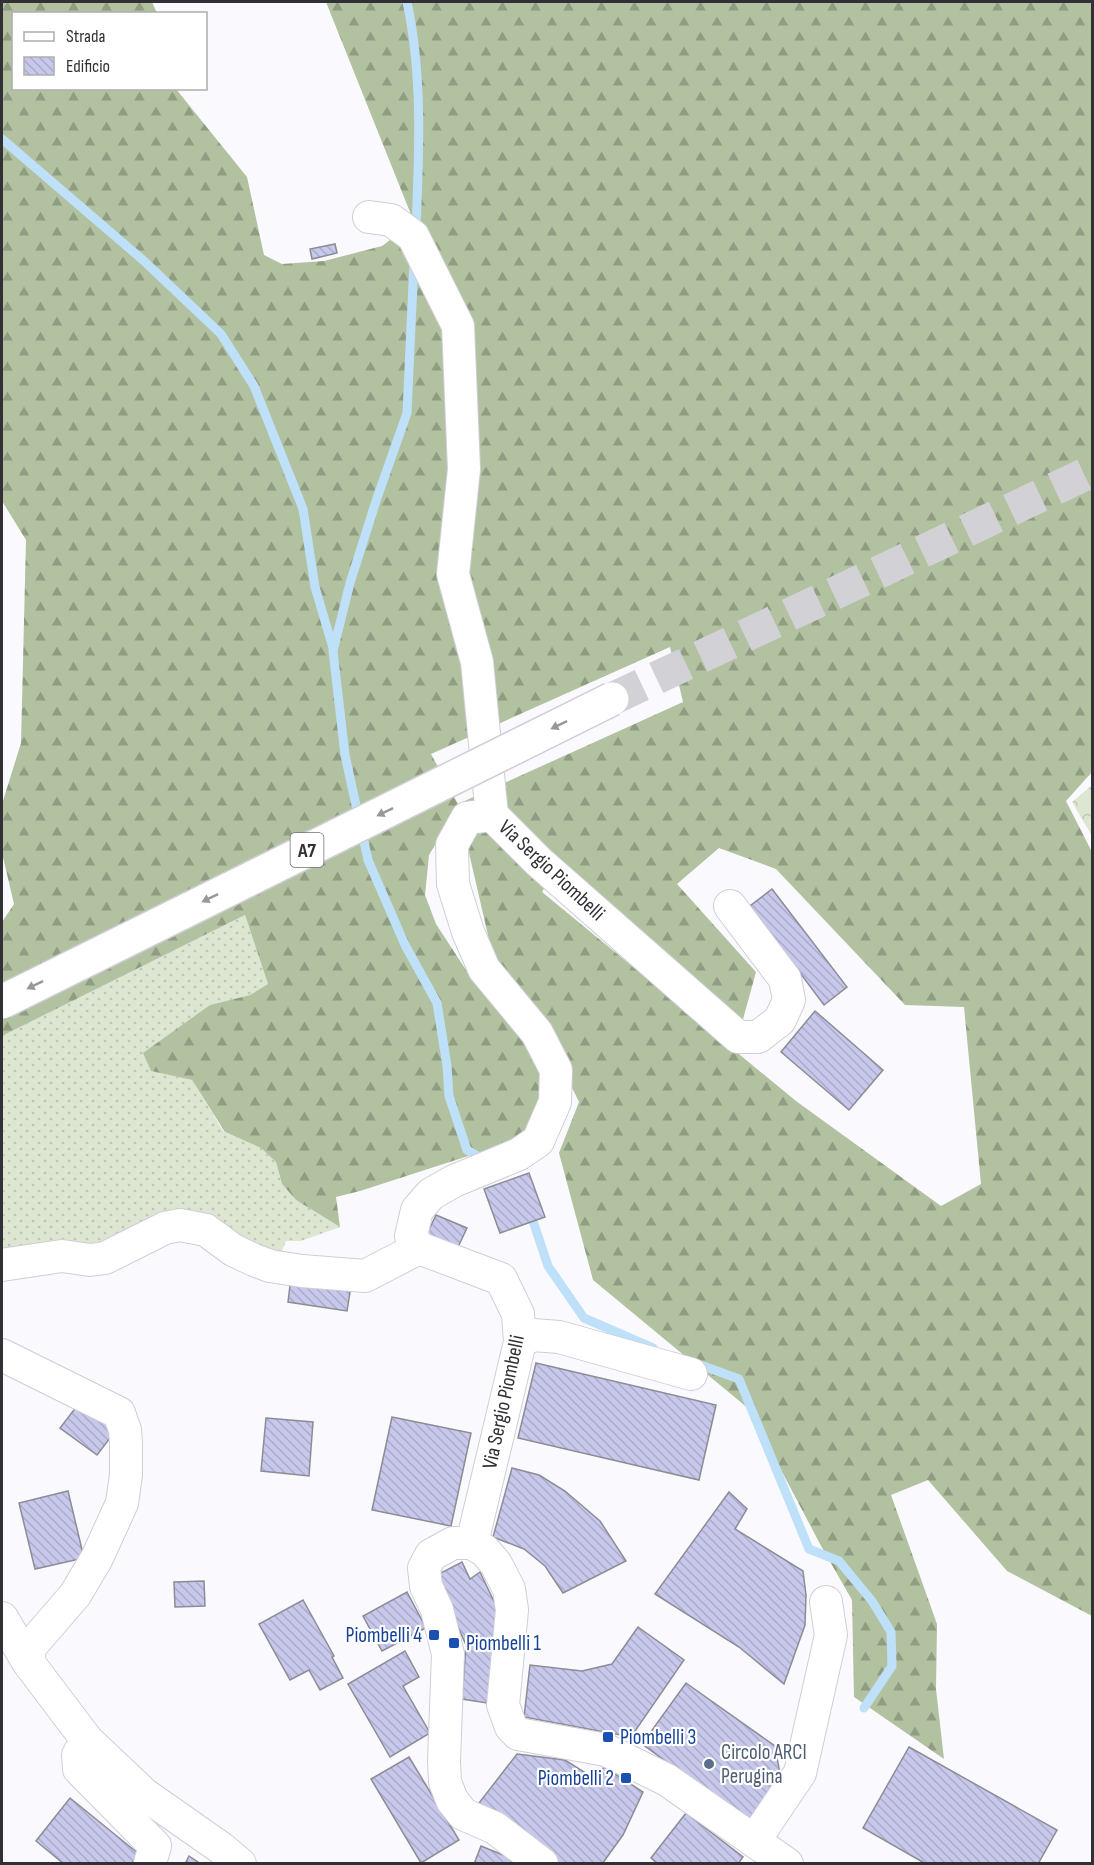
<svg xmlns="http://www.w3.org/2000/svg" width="1094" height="1865" font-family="'Sofia Sans Condensed',sans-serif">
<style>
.grass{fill:url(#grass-dots)}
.forest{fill:url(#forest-firs);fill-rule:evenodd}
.park{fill:url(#park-crowns)}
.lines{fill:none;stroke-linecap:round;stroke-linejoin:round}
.stream{stroke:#bfe0f9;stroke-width:9}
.building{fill:url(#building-back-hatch);stroke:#8b8c95;stroke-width:1.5}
.highway-tunnel{stroke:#d2d2d6;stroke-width:33;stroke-dasharray:33 16;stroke-linecap:butt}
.minor-casing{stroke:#ceced8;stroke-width:34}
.minor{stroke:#fff;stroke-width:32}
.highway-bridge-casing{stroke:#ceced8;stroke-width:36;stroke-linecap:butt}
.highway-bridge{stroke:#fff;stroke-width:33}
.oneway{fill:#98989a}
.transit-dot{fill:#1a4fb4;stroke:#fff;stroke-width:2}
.service-dot{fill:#5c6f8a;stroke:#fff;stroke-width:2}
.labels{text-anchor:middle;stroke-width:4.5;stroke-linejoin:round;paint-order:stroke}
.shield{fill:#fff;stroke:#6f6f72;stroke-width:1.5}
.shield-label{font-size:20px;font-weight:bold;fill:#313135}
.street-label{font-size:21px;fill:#313135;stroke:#fff}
.transit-label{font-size:21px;fill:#164399;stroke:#fff;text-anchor:end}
.service-label{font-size:21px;fill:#4e5e75;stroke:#fff;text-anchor:start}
</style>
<defs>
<pattern id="grass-dots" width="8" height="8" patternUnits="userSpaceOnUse" patternTransform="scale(1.5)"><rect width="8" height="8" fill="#dce6d1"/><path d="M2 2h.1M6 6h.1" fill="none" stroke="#bdc6b4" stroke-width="1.8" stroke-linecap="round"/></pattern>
<pattern id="forest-firs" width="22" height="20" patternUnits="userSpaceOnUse" patternTransform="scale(1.5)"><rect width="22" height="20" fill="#b2c1a0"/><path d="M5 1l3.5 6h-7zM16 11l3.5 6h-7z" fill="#919d83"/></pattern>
<pattern id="park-crowns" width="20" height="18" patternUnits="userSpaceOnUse" patternTransform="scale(1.5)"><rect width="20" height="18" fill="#dce6d1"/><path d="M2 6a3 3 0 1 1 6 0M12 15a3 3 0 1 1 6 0" fill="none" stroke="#bdc6b4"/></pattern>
<pattern id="building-back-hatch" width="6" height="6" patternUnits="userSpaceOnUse" patternTransform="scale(1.5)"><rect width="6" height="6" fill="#c7c8eb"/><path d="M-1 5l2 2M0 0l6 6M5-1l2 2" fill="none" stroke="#abacca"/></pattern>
</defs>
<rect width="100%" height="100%" fill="#fafafe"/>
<path class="grass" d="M245,915L268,984L250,995L210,1005L152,1071L192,1080L224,1132L261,1148L276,1162L282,1184L296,1200L340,1227L301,1241H286L279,1258L209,1221L102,1249L2,1255V1036Z"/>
<path class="forest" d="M2,2H152L157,13L14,14V88L176,89L247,177L264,255L282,264L324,261L382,246L414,222L326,2H1092V772L1066,801L1092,852V1616L1007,1571L928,1480L891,1495L937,1624L936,1689L944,1759L854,1697L852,1600L820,1544L749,1409L593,1280L559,1153L579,1102L546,1034L493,957L458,805L429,855L425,895L436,924L466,970L525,1042L540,1071L544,1105L527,1137L360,1191L336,1197L340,1227L296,1200L282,1184L276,1162L261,1148L225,1132L192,1080L151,1071L143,1053L210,1005L250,995L268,984L245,915L2,1036V922L14,904L2,853V804L21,743L26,540L2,501ZM670,647L683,702L458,804L431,754ZM719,848L776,869L905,1005L964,1007L981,1184L941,1206L796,1101L542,892L559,862L742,1023L756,972L677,884Z"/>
<path class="park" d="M1092,785V836L1072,802Z"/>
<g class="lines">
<g class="stream">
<path d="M407,2C423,76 419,154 416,229"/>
<path d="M2,139L144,261L221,334L254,386L303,509L315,587L333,648"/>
<path d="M414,261L407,413L377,498L350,583L333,651L345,755L368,860L405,945L437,1003L447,1066L449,1096L467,1150L484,1160"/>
<path d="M530,1212L548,1266L584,1318L653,1348"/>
<path d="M695,1363L739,1379L809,1549L839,1561L872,1601L891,1632L892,1666L864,1708"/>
</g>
</g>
<g class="building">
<path d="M335,244L337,253L312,259L310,249Z"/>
<path d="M772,889L847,987L824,1005L750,906Z"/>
<path d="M815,1011L883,1070L849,1110L781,1052Z"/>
<path d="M529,1173L545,1217L500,1233L484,1189Z"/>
<path d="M436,1215L467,1228L458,1247L427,1234Z"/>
<path d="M291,1277L351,1286L347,1311L288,1302Z"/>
<path d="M536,1363L716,1405L699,1480L518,1438Z"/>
<path d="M80,1402L117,1429L97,1455L60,1428Z"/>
<path d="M392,1417L471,1433L451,1526L372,1510Z"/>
<path d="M266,1418L313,1422L309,1476L261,1471Z"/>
<path d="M512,1468L539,1475L565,1491L600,1521L626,1561L563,1593L545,1566L524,1549L493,1537Z"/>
<path d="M68,1491L84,1558L35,1569L19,1503Z"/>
<path d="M729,1492L747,1509L735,1529L803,1571L806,1595L805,1625L784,1684L739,1647L655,1594Z"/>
<path d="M462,1562L470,1579L480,1572L500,1614L487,1703L462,1699L466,1645L435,1576Z"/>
<path d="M204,1581L205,1606L175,1607L174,1582Z"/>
<path d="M407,1592L426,1628L382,1651L363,1616Z"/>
<path d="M303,1600L334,1656L332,1657L343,1678L320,1690L309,1670L290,1680L259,1624Z"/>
<path d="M638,1627L684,1660L631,1737L524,1717L530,1665L582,1671L612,1664Z"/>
<path d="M405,1651L419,1677L403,1686L430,1733L390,1757L348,1684Z"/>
<path d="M686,1683L775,1746L780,1774L750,1822L642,1744Z"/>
<path d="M909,1747L1057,1830L1038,1864H926L863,1828Z"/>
<path d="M517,1754L565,1760L595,1779L604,1767L643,1792L623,1835L602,1864H559L479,1803Z"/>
<path d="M409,1757L459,1840L421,1863L371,1779Z"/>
<path d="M70,1798L139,1854L131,1864H64L36,1841Z"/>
<path d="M686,1813L743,1857L738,1864H658L651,1858Z"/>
<path d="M481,1846L525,1864H474Z"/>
<path d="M189,1856L201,1864H185Z"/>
</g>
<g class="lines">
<path class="highway-tunnel" d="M612,699L1092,471"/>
<g class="minor-casing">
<g id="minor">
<path d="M369,217L391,220L413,236L458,326L464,469L453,574L477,662L492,815"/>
<path d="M2,1265L62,1256L90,1260L105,1258L165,1228L180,1225L206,1230L233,1250L254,1260L270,1266L302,1271L365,1276L419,1248"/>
<path d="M520,1342L533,1335L559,1337L691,1374"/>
<path d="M2,1355L119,1413L125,1430L126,1443V1475L122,1503L97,1558L75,1595L30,1647L28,1662"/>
<path d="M472,1543L520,1342L518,1314L501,1279L419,1248L411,1236L417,1210L431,1194L454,1181L519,1154L538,1141L555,1102L556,1070L537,1033L484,969L468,932L453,884L452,845L467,818L492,815L539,862L738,1037H758L780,1020L789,1000L785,979L730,906"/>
<path d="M2,1618L28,1662L87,1740L144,1794L221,1848L240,1864"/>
<path d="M87,1740L78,1755L79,1769L155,1846L150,1863"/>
<path d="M754,1841L800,1773L831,1635L826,1602"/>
<path d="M542,1864L495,1828L463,1814L452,1800L445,1782L444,1761L448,1654L437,1610L426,1586L424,1568L431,1555L453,1543H472L485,1551L496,1564L509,1589L512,1610L503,1705L511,1727L518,1734L606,1750L667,1780L787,1864"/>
</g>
</g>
<use href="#minor" class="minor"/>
<g class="highway-bridge-casing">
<path id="highway-bridge" d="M2,1002L612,699"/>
</g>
<use href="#highway-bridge" class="highway-bridge"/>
</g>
<defs><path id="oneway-solid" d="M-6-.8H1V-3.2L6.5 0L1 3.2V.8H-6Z" transform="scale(1.5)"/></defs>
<g class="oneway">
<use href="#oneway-solid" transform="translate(559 725) rotate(154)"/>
<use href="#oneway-solid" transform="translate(385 812) rotate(154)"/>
<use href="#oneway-solid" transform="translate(210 898) rotate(154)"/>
<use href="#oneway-solid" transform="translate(35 985) rotate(154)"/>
</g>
<g class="transit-dot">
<rect x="428" y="1629" width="12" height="12" rx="3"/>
<rect x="448" y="1637" width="12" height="12" rx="3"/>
<rect x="602" y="1731" width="12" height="12" rx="3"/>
<rect x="620" y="1772" width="12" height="12" rx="3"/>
</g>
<circle class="service-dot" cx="709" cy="1764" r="6"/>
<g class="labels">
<rect class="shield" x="290.5" y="833" width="33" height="34" rx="4.5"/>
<g class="shield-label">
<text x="307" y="857">A7</text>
</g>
<g class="street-label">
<text transform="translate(552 870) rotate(43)" y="7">Via Sergio Piombelli</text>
<text transform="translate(503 1402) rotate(-78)" y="7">Via Sergio Piombelli</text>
</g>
<g class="transit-label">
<text x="422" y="1642">Piombelli 4</text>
<text x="466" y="1650" text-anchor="start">Piombelli 1</text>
<text x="620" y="1744" text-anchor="start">Piombelli 3</text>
<text x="614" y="1785">Piombelli 2</text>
</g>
<g class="service-label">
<text x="721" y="1759">Circolo ARCI<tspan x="721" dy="24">Perugina</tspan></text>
</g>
</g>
<rect width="1094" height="1865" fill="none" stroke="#313135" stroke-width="6"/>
<rect x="12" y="12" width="195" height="78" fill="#ffffff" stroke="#adadae" stroke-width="1.5"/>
<rect x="24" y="32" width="30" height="9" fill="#ffffff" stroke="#adadae" stroke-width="1.5"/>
<text x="66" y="42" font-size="18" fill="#313135">Strada</text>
<rect x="24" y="57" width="30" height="18" fill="url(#building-back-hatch)" stroke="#adadae" stroke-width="1.5"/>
<text x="66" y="72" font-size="18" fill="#313135">Edificio</text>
</svg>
